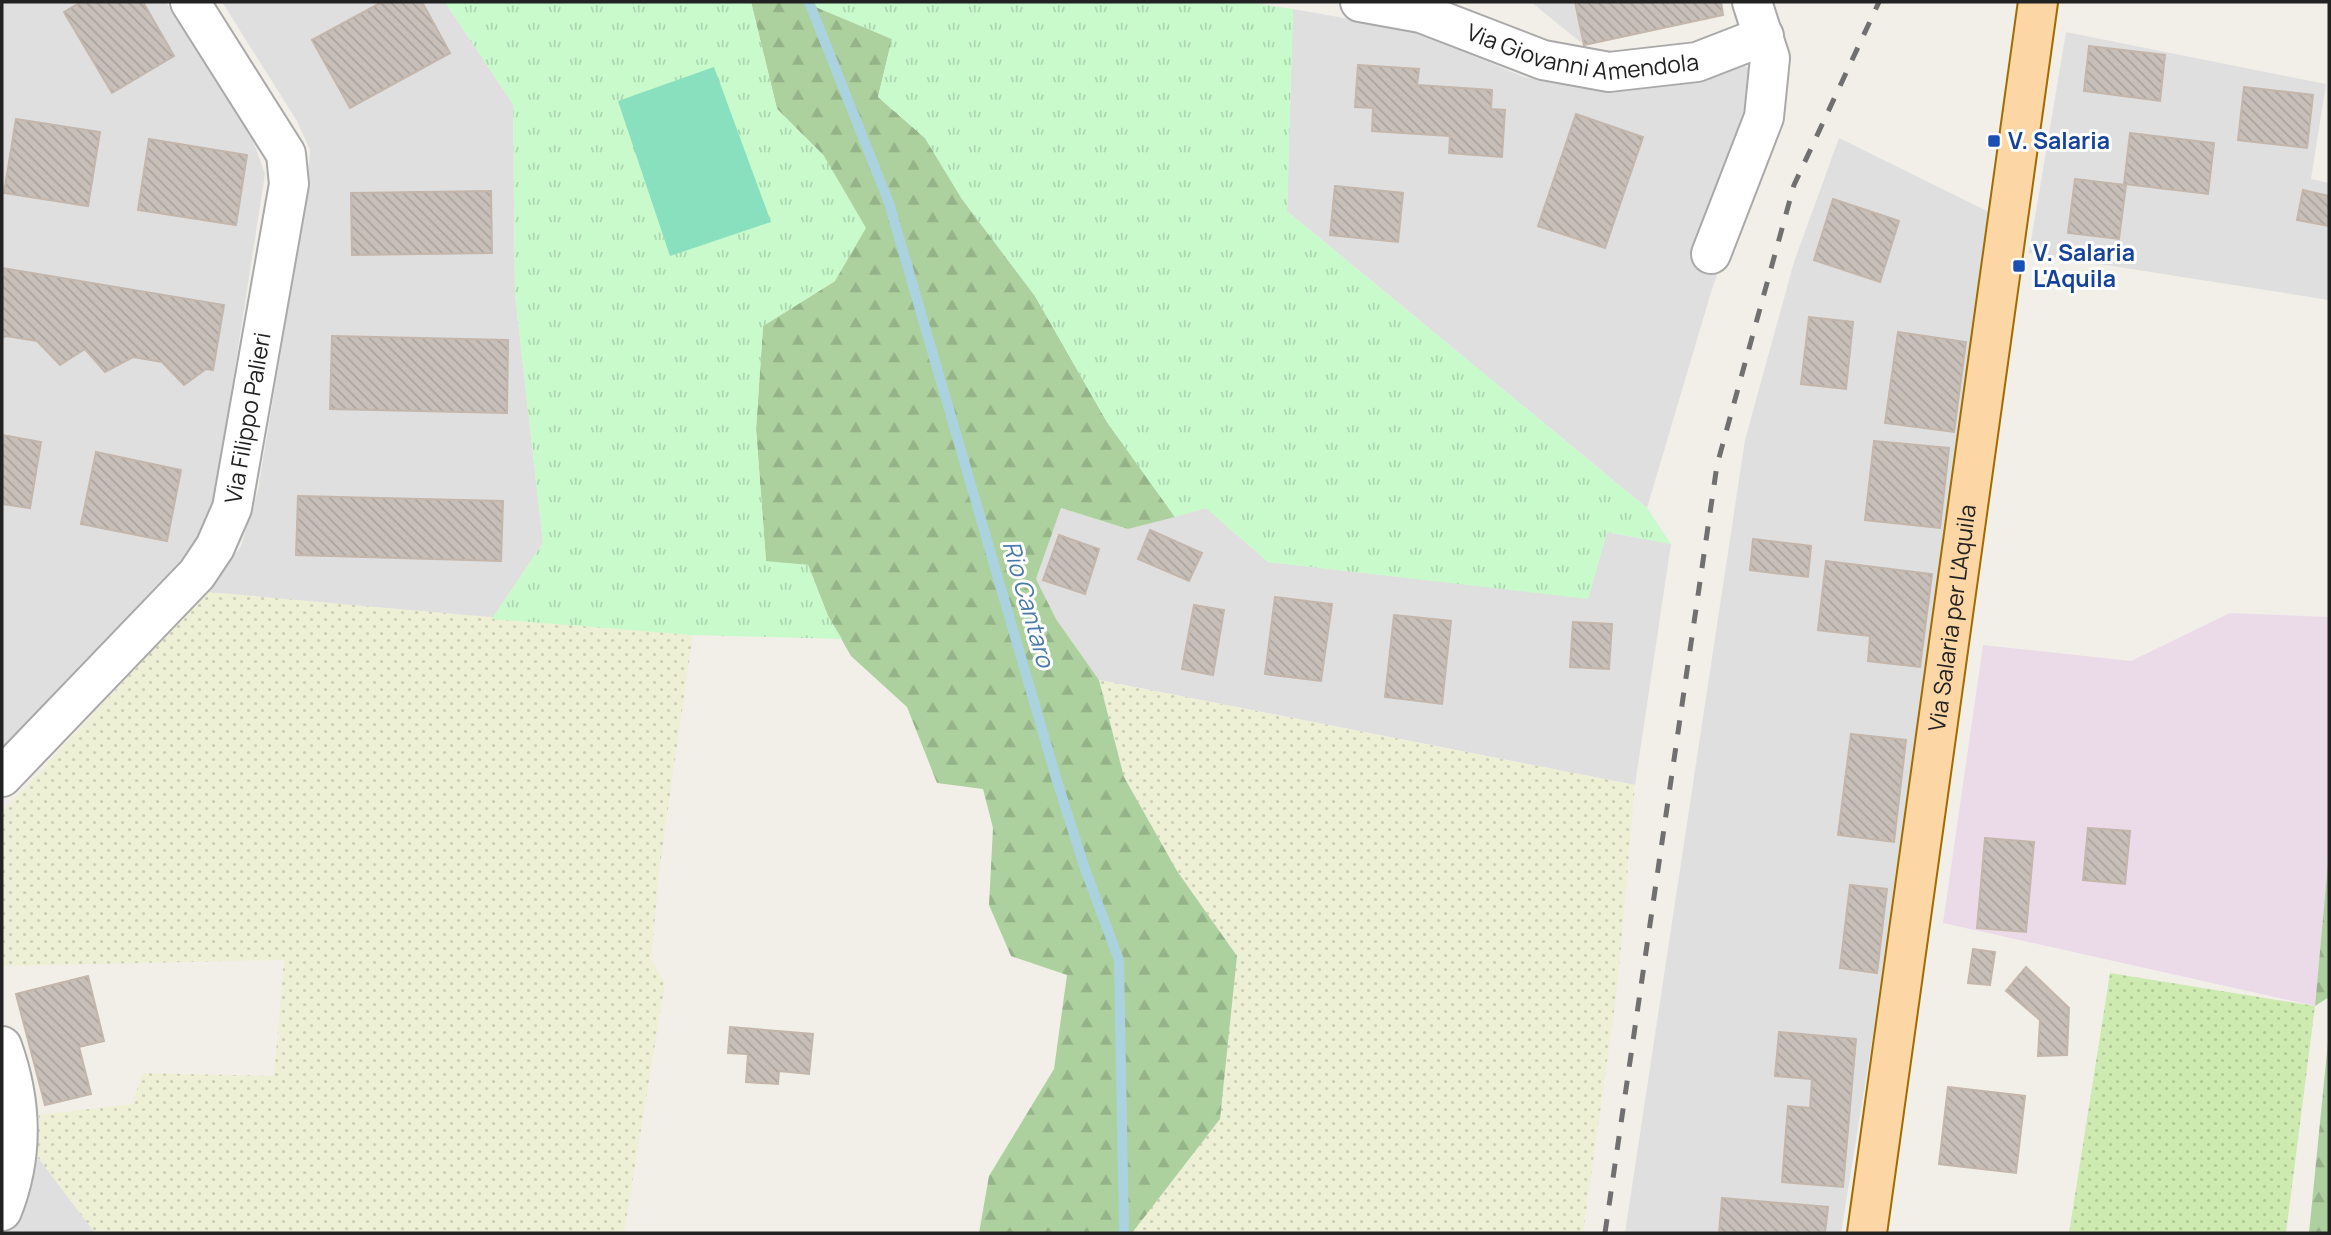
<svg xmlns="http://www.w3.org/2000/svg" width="2331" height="1235" font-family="Manrope,sans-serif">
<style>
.residential{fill:#e0dfdf}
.industrial{fill:#ebdbe8}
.farmland{fill:url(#farmland-dots)}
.grass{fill:url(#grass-dots)}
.forest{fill:url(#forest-firs)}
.park{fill:url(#park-tufts)}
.pitch{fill:#88e0be}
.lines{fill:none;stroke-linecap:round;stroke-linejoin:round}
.stream{stroke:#aad3df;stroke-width:10}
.building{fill:url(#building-back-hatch);stroke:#c4b6ab;stroke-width:2}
.minor-casing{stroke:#a9a9a9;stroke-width:42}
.major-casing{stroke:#a06b00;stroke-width:42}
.minor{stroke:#fff;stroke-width:38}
.major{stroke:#fcd6a4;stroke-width:38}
.rail{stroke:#707070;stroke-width:5;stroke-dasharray:14 14;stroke-linecap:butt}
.transit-dot{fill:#1a4fb4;stroke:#fff;stroke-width:2.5}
.labels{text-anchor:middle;stroke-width:6;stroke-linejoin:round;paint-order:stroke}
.street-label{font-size:23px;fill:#222;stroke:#fff}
.transit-label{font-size:23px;font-weight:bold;fill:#164399;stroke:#fff;text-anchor:start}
.water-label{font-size:24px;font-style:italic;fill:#4a7aab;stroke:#fff}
</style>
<defs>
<pattern id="farmland-dots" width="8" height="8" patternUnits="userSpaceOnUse" patternTransform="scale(1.75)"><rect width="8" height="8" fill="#eef0d5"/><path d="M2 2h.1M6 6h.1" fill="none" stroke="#ccceb7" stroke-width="1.8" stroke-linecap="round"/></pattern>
<pattern id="grass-dots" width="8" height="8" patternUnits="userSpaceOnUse" patternTransform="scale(1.75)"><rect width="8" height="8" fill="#cdebb0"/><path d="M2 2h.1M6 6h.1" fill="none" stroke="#b0c997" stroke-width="1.8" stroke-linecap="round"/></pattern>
<pattern id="forest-firs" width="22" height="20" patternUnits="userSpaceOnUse" patternTransform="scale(1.75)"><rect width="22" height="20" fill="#add19e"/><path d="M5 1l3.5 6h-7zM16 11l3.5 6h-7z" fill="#95b388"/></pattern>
<pattern id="park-tufts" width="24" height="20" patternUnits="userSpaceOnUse" patternTransform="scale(1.75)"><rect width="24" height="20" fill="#c8facc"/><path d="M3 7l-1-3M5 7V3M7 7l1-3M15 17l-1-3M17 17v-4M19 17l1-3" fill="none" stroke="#acd6af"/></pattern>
<pattern id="building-back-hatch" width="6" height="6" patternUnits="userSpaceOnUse" patternTransform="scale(1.75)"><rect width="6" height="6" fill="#c7bfb8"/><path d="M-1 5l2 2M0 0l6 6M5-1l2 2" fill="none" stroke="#aba49e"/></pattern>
</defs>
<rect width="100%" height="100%" fill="#f2efe9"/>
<g class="residential">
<path d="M2,2H166L251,135L265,174L216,490L201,536L178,564L2,750Z"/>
<path d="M222,2H445L513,104L515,294L543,543L492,619L207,592L241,546L258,490L307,193L310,150L297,121Z"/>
<path d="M1531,2H1721L1723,15L1584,45Z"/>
<path d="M1293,9L1412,30L1524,77L1612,92L1745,66L1787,88L1712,289L1647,508L1287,211Z"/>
<path d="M2066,32L2326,84L2311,179L2329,183V300L2029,253Z"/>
<path d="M1839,138L1989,212L1873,1035L1841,1233H1625L1745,440L1794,262Z"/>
<path d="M1061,508L1128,529L1206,508L1268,562L1588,598L1607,532L1671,544L1635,785L1099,680L1056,619L1036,579Z"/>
<path d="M37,1156L95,1233H7Z"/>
</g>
<path class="industrial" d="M2230,613L2329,617V852L2315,1006L1943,923L1983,645L2131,661Z"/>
<g class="farmland">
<path d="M207,592L693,635L660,865L651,960L665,983L624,1233H95L37,1156L39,1115L132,1104L143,1073L274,1076L284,960L2,966V812Z"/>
<path d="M1099,680L1635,785L1617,991L1583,1233H1132L1237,956L1177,871L1124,777Z"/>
</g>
<path class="grass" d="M2110,973L2315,1006L2286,1233H2069Z"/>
<g class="forest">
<path d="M751,2H813L816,7L892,39L878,97L925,138L962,199L1035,296L1107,422L1175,517L1128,529L1061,508L1036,579L1056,619L1099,680L1124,777L1177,871L1237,956L1220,1119L1132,1233H979L989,1176L1054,1069L1067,975L1011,956L989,905L993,828L983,789L937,783L907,707L851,656L828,616L808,565L766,562L756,429L763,326L835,281L824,156L777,109Z"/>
<path d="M2329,852V997L2315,1006Z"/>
<path d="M2329,1032V1233H2309Z"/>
</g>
<g class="park">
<path d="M445,2H751L777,109L824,156L866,228L835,281L763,326L756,429L766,561L808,565L828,616L842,639L693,635L492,619L543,543L515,294L513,104Z"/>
<path d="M813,2H1248L1293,9L1287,211L1647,508L1671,544L1607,532L1588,599L1268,562L1206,508L1175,517L1107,422L1035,296L962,199L925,138L878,97L892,39L816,7Z"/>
</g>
<path class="pitch" d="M714,67L771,222L670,256L618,101Z"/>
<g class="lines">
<path class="stream" d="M809,2L889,203L1057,781L1085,869L1119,960L1124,1233"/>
</g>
<g class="building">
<path d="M81,2H143L174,56L112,93L64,12Z"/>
<path d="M382,2H422L450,53L350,108L312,40Z"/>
<path d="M1575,2H1721L1723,15L1584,45Z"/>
<path d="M2089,46L2165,55L2160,101L2084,91Z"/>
<path d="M1358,65L1419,69L1417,85L1492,90L1491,109L1505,110L1502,157L1449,153L1450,136L1372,131L1373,108L1355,107Z"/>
<path d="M2244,87L2313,95L2307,148L2238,140Z"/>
<path d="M1576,114L1643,137L1605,248L1538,226Z"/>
<path d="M16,119L100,132L88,206L4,193Z"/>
<path d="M2130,133L2214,143L2208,194L2124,184Z"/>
<path d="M149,139L247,155L236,225L138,210Z"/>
<path d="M2075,179L2126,185L2119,239L2068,233Z"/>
<path d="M1335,186L1403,193L1398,242L1330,235Z"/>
<path d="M2303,190L2329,196V226L2297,220Z"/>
<path d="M491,191L492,253L352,255L351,193Z"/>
<path d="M1833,199L1899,221L1880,282L1814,260Z"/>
<path d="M2,268L224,305L213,370L206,369L184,385L162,362L133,357L105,372L85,349L60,365L37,341L6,336L2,338Z"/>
<path d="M1809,317L1853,322L1846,389L1801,384Z"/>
<path d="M1898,332L1966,342L1954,432L1885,423Z"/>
<path d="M332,336L508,340L507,413L330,409Z"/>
<path d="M2,435L41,442L30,508L2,504Z"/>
<path d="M1874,441L1949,448L1940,528L1865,520Z"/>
<path d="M96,452L181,470L167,541L81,524Z"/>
<path d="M298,496L503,501L501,561L296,555Z"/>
<path d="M1150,530L1202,553L1189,581L1138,559Z"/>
<path d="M1059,535L1099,549L1085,594L1043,580Z"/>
<path d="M1753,539L1811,546L1808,577L1750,570Z"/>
<path d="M1826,561L1932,574L1920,667L1868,661L1870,636L1818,630Z"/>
<path d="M1275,597L1332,604L1321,681L1265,674Z"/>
<path d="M1194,605L1224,610L1213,675L1182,669Z"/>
<path d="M1394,615L1451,621L1442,704L1385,697Z"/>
<path d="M1573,622L1612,624L1609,669L1570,667Z"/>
<path d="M1851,734L1906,740L1894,842L1838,835Z"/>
<path d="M2088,828L2130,831L2125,884L2083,880Z"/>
<path d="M1985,838L2034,842L2026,932L1977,928Z"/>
<path d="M1850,885L1887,889L1877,973L1840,968Z"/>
<path d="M1973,949L1995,952L1990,985L1968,983Z"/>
<path d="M2026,967L2069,1008L2067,1055L2038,1056L2040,1020L2006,991Z"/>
<path d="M88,976L104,1041L79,1047L91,1094L45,1105L16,994Z"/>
<path d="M730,1027L813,1034L809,1074L779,1071L778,1084L746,1082L748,1054L728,1053Z"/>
<path d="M1779,1032L1856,1039L1843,1187L1782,1182L1788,1106L1810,1108L1812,1079L1775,1076Z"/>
<path d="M1948,1087L2025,1096L2016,1173L1939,1164Z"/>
<path d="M1722,1198L1828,1207L1825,1233H1719Z"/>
</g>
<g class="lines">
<g class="minor-casing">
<g id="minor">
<path id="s1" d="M1360,2L1421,13L1543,60L1609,72L1697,62L1764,36"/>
<path d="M1711,254L1764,117L1770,58L1752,2"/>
<path id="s2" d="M2,777L197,574L215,547L232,508L289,184L286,154L190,2"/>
<path d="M2,1046C22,1101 24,1156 2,1211"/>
</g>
</g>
<g class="major-casing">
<g id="major">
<path id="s3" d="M1867,1233L2038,2"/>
</g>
</g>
<use href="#minor" class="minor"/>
<use href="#major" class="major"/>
<path class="rail" d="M1605,1233L1717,465L1794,185L1879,2"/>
</g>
<g class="transit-dot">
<rect x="1987" y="134" width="14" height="14" rx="3.5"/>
<rect x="2012" y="259" width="14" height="14" rx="3.5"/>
</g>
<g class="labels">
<g class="street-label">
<text dy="8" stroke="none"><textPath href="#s1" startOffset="231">Via Giovanni Amendola</textPath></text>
<text dy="8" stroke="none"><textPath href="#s2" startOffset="448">Via Filippo Palieri</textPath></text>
<text dy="8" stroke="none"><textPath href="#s3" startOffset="621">Via Salaria per L'Aquila</textPath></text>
</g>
<g class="transit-label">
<text x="2008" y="149">V. Salaria</text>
<text x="2033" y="261">V. Salaria<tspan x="2033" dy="26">L'Aquila</tspan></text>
</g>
<g class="water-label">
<text transform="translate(1028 604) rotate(74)" y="8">Rio Cantaro</text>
</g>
</g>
<rect width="2331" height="1235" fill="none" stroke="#222222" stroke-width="7"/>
</svg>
